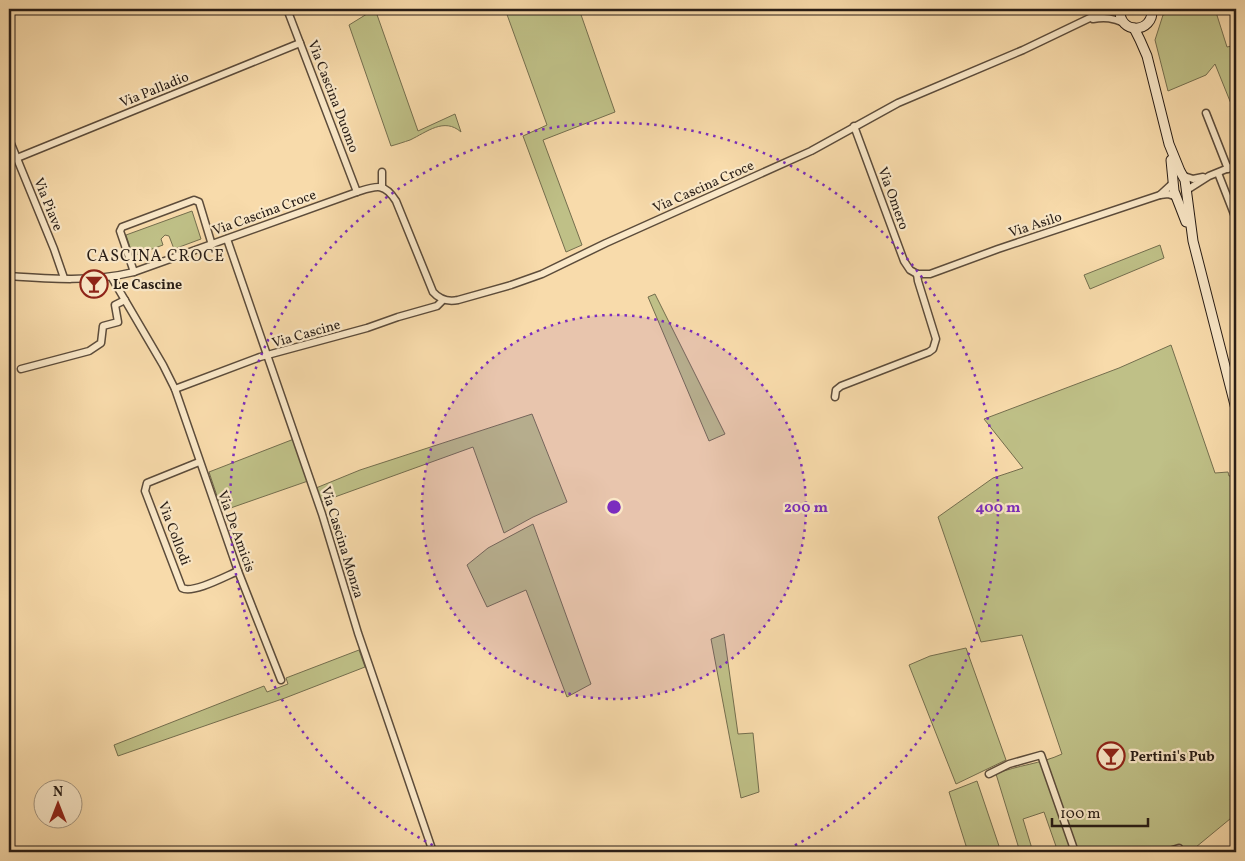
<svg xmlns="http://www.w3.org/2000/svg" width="1245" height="861" font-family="Vollkorn,serif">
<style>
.green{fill:#bfc087;stroke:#746e4e}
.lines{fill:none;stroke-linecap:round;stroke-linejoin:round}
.street-casing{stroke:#5c4c3b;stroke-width:9}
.secondary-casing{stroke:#281d16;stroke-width:11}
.street{stroke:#fae8c8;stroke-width:6}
.secondary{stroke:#fae8c8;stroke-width:9}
.ring{fill:none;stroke:#7b2cbf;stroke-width:2.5;stroke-dasharray:2.5 5}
.labels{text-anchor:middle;stroke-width:4.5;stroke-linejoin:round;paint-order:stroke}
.street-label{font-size:14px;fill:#281d16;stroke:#fae8c8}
.poi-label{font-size:14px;font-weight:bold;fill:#281d16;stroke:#fae8c8;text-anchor:start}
.quarter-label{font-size:16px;letter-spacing:1px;fill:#281d16;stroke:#fae8c8}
.centre{fill:#7b2cbf;stroke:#fae8c8;stroke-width:2.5}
.ring-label{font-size:15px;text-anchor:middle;font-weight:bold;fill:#7b2cbf;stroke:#fae8c8;stroke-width:4.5;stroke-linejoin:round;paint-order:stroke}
</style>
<rect width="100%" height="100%" fill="#f8dbab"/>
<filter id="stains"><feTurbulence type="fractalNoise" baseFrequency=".004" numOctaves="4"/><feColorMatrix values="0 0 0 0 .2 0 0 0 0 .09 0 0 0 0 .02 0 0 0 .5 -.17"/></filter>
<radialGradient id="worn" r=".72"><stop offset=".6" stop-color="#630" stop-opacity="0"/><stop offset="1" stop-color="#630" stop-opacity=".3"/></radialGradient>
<g class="green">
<path d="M375,9L418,131L455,114L461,132C444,117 427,132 410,140C404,142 398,144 391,146L349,25Z"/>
<path d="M505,9H579L615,112L543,140L582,245L566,252L523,136L547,125Z"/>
<path d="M1186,9H1215L1227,47L1236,45V116L1215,64L1206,75L1168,91L1155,40L1163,15Z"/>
<path d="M192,211L201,239L174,249L169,236L165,235L161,239L163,245L133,256L126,235Z"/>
<path d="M1160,245L1164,258L1090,289L1084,275Z"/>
<path d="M655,294L725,434L709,441L648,297Z"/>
<path d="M1171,345L1215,473L1228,472L1229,476H1236V814L1190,852H1058L1044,812L1023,819L1033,852H1020L996,774C1017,765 1041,764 1062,754L1022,635L981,642L938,517L993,478L1023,468L984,419L1119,368Z"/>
<path d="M532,414L567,502L533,517L504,533L473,447L321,502L316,488L360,470Z"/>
<path d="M294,439L308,481L222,511L209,472Z"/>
<path d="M533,524L591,684L567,697L526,590L487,607L467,565L488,548Z"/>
<path d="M724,634L738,734L753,733L759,792L741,798L711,639Z"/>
<path d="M966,648L1006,760L956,784L909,665L930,656Z"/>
<path d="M359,650L365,667L285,698L118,756L114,745L264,686L267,692L288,684L286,678Z"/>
<path d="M977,781L1001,852H968L949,792Z"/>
</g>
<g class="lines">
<g class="street-casing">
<g id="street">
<path d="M287,9L357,192"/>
<path d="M1093,19C1105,17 1113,18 1124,23"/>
<path d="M1206,113L1228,169"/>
<path d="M854,126L904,261L910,270L917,274"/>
<path d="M9,139L54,249L64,278"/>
<path d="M17,158L300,43"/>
<path d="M1218,173L1236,219"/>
<path d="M1184,176L1193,179L1203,177"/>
<path d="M1173,183L1160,195L1168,194L1177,197"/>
<path d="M382,187V172"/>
<path d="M1187,190L1209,176L1236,165"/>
<path d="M227,239L322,514L358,633L433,852"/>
<path d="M134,272L120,231L122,227L194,200L199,202L212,245"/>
<path d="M917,274H930L941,270L998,249L1160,195"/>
<path d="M9,276C51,279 93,282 134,272L357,192C376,186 384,182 396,201L433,292C440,300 448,302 458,300L511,285L542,274L606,243L811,151L898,103L1023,50L1096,15L1115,9"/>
<path d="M112,278L163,365L175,389L238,571L281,680"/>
<path d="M21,369L89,351L101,343L103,326L118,322L115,305L125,300"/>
<path d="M175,389L260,357L367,328L398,317L437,306L443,300"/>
<path d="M835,397L836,390L841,386L929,352L933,349L936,339L918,281L917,274"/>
<path d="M199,462L147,483L145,491L182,588C193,594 226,576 238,571"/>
<path d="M989,774L1009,764L1041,755L1075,852"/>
<path d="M1166,852L1179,848L1180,852"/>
</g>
</g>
<g class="secondary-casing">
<g id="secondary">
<path d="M1120,9C1118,35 1154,34 1152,9"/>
<path d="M1134,28L1140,40L1147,56L1169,144L1180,171L1185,180L1193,241L1236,409"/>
<path d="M1171,160L1174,191L1186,222"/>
</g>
</g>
<use href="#street" class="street"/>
<use href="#secondary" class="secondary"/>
</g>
<circle cx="614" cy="507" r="192" fill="#7b2cbf" fill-opacity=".12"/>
<g class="ring">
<circle cx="614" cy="507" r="192"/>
<path d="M446 852A384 384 0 1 1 782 852"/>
</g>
<defs>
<g id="bar-ring" transform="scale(1.4375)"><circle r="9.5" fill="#fae8c8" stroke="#8f2418" stroke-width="1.5"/><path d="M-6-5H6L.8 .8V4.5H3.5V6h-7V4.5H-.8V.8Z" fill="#8f2418"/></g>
</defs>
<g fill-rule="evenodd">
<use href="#bar-ring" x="94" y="284"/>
<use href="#bar-ring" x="1111" y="756"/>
</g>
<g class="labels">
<g class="street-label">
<text transform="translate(154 89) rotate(-22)" y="5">Via Palladio</text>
<text transform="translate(334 96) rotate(69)" y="5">Via Cascina Duomo</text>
<text transform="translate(703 186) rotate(-24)" y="5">Via Cascina Croce</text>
<text transform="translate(894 198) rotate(70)" y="5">Via Omero</text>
<text transform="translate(49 204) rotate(68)" y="5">Via Piave</text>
<text transform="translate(264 212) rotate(-20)" y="5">Via Cascina Croce</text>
<text transform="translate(1035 224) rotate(-18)" y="5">Via Asilo</text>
<text transform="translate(306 333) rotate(-16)" y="5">Via Cascine</text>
<text transform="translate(237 531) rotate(70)" y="5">Via De Amicis</text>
<text transform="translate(175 533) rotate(69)" y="5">Via Collodi</text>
<text transform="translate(343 542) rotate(73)" y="5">Via Cascina Monza</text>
</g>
<g class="poi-label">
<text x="113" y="289">Le Cascine</text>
<text x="1130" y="761">Pertini's Pub</text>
</g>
<g class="quarter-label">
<text x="156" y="261">CASCINA CROCE</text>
</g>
</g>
<circle cx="614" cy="507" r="8" class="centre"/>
<g class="ring-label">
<text x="806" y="512">200 m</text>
<text x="998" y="512">400 m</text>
</g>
<rect width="1245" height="861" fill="none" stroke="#f8dbab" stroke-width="30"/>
<rect x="10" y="10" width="1225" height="841" fill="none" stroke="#281d16" stroke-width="2.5"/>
<rect x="15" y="15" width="1215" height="831" fill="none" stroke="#281d16"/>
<g transform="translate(58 804)"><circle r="24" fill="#fae8c8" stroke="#a69781"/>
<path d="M0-4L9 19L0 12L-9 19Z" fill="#8f2418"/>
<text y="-8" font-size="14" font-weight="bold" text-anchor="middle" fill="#281d16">N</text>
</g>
<path d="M1052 818v8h96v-8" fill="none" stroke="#281d16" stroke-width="2.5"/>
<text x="1060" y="818" font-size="15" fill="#281d16" stroke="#fae8c8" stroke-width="4" paint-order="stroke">100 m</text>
<rect width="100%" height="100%" filter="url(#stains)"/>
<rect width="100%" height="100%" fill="url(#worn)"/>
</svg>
